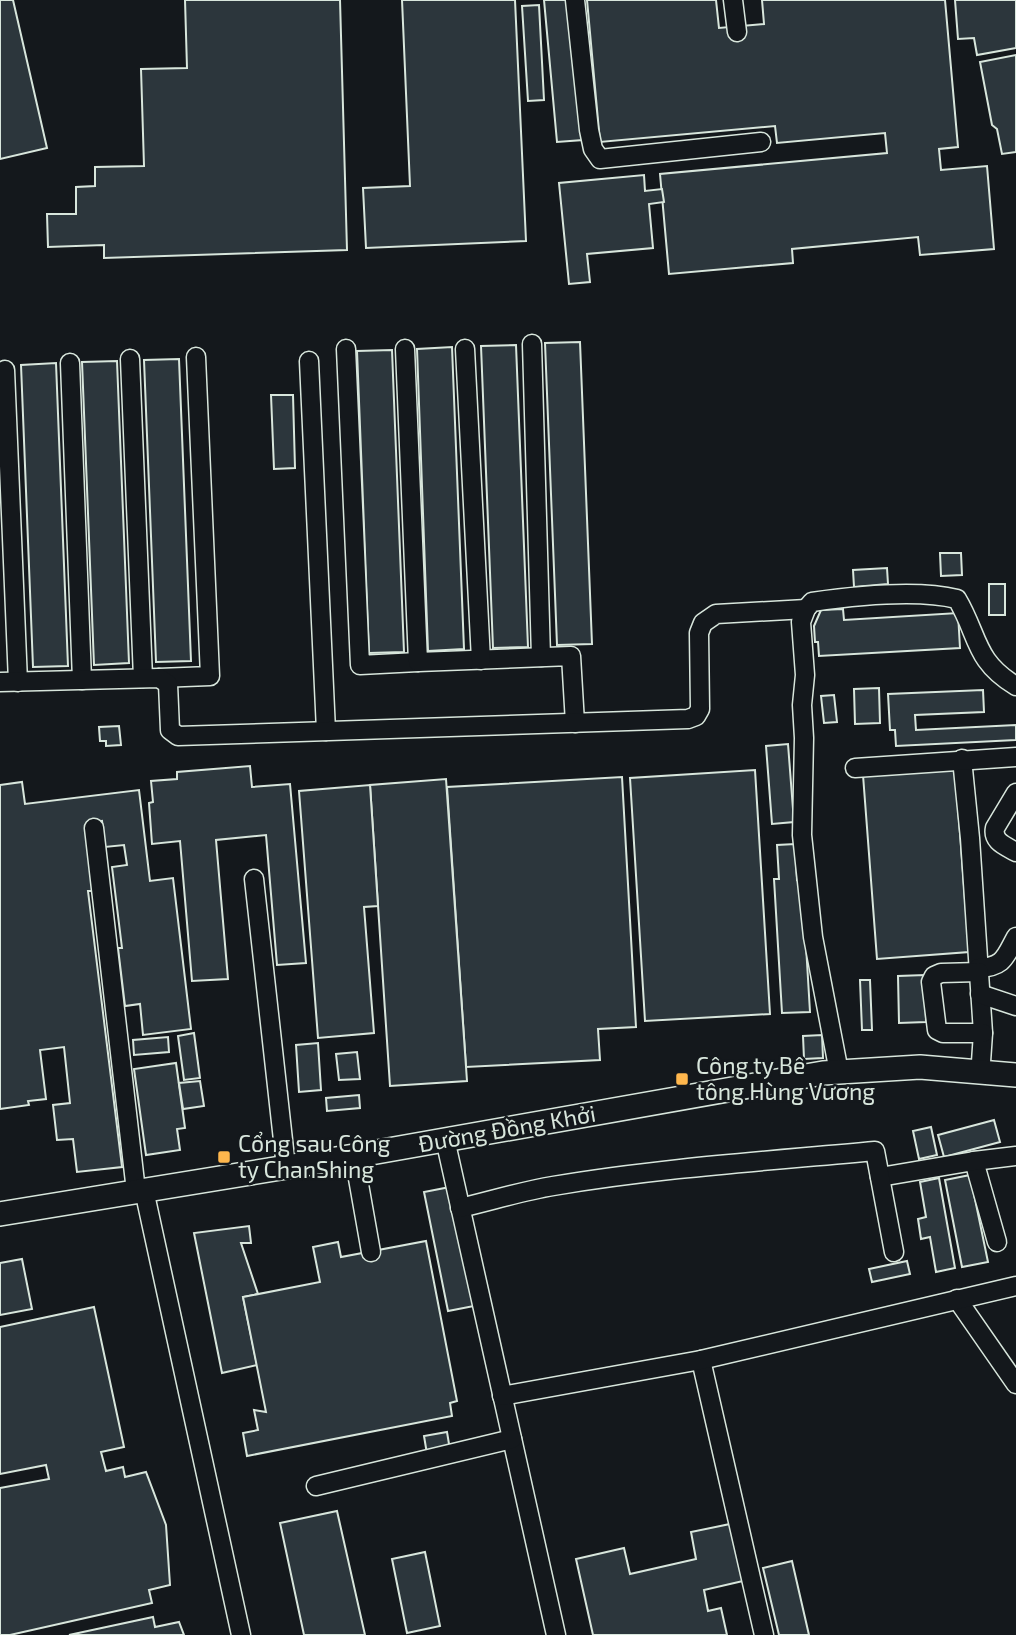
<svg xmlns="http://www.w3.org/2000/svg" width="1016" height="1635" font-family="'Exo 2',sans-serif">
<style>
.building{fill:#2c363c;stroke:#d8e6dc;stroke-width:2}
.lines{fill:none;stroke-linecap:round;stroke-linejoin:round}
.minor-casing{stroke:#d8e6dc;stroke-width:21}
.major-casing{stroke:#d8e6dc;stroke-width:26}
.minor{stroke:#14181c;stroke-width:18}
.major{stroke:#14181c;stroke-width:23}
.poi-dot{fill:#ffb74d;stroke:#14181c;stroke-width:2.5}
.labels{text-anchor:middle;stroke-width:5;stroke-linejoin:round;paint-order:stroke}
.poi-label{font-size:23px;fill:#d8e6dc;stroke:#14181c;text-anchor:start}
.street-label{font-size:23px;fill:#d8e6dc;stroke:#14181c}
</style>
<rect width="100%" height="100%" fill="#14181c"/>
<g class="building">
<path d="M0,0H13L47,148L0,159Z"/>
<path d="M185,0H340L347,250L104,258V245L48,247L47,214H76V187L95,186V167L144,166L141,69L187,68Z"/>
<path d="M402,0H515L526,241L366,248L363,188L410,186Z"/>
<path d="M544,0H571L583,140L557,142Z"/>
<path d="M587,0H716L719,28L764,24L762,0H945L958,147L939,149L941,170L987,166L994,249L920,255L918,237L792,249L793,263L669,274L660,174L887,153L885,133L777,143L775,126L600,142Z"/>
<path d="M955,0H1016V48L977,55L974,38L958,39Z"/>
<path d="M539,5L544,100L528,101L522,6Z"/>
<path d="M1016,55V152L1002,154L997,129L992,125L980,62Z"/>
<path d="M644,175L645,191L662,189L664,202L649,204L653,248L587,254L590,282L569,284L559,183Z"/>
<path d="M580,342L592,644L557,645L545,343Z"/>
<path d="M516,345L528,647L493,648L481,346Z"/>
<path d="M452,347L464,649L428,651L417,349Z"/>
<path d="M392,350L404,652L369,653L357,351Z"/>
<path d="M179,359L191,661L156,662L144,360Z"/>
<path d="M117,361L129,663L94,665L82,362Z"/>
<path d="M56,363L68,666L33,667L21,365Z"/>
<path d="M271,395H293L295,468L274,469Z"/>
<path d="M940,553H961L962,575L941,576Z"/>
<path d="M887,568L888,584L854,587L853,570Z"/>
<rect x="989" y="584" width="16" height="31"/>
<path d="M843,609L844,620L958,613L960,648L819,656L818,642H815L814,626L821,610Z"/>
<path d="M879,688L880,723L855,724L854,689Z"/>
<path d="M983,690L984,712L915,715L916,730L1016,725V740L896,746L895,730H890L888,694Z"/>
<path d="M834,695L837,722L824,723L821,696Z"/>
<path d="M119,726L121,745L106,746V741H100L99,727Z"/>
<path d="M788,744L794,822L772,824L766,746Z"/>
<path d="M250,766L252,787L290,784L306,963L277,965L266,835L216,840L228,979L192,981L180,841L152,844L149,803L153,802L151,781L177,779V772Z"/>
<path d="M955,768L969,952L877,959L863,775Z"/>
<path d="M755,770L770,1014L645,1021L630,778Z"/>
<path d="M622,777L636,1027L598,1029L600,1060L466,1067L447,787Z"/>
<path d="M446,779L467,1081L390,1086L370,785Z"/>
<path d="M22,782L25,804L139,790L150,881L173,878L191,1029L143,1035L140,1004L125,1006L118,948H122L112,867L127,865L124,845L105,847L102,821L87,823L95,891H88L122,1167L77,1172L73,1139L57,1140L53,1105L70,1103L64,1047L40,1050L46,1099L28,1101L29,1105L0,1109V785Z"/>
<path d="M370,785L378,906L364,907L374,1033L318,1038L299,791Z"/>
<path d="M795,844L797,880L802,879L810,1012L782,1013L774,879H779L777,845Z"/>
<path d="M925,975L926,1022L899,1023L898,976Z"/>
<path d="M860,980H870L872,1030H862Z"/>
<path d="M194,1033L200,1078L184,1080L178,1036Z"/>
<path d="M822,1035L823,1058L804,1059L803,1036Z"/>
<path d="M168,1037L169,1052L134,1055L133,1040Z"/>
<path d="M318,1043L321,1090L299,1092L296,1045Z"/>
<path d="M357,1052L360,1079L339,1080L336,1054Z"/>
<path d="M176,1063L185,1128L177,1129L180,1150L146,1155L134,1069Z"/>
<path d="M200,1081L204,1106L183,1109L179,1083Z"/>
<path d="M359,1095L360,1108L327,1111L326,1098Z"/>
<path d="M994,1120L1000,1142L944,1157L938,1135Z"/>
<path d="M931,1127L937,1155L919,1159L913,1131Z"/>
<path d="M970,1175L988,1262L962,1267L945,1180Z"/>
<path d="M939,1178L955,1268L936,1272L930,1237L921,1239L918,1219L926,1217L920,1182Z"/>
<path d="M450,1187L474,1306L448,1311L424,1192Z"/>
<path d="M249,1226L251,1243H241L258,1294L243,1297L257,1365L222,1373L194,1233Z"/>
<path d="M426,1241L457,1401L450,1403L452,1416L247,1456L243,1433L258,1430L254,1410L266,1412L243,1297L320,1282L313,1247L338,1242L341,1257Z"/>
<path d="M22,1259L32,1309L0,1315V1263Z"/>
<path d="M907,1261L910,1274L872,1282L869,1269Z"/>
<path d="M94,1307L124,1447L101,1452L106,1471L123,1467L125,1477L146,1472L166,1525L170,1585L149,1590L152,1603L10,1635H0V1488L49,1479L46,1465L0,1474V1327Z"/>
<path d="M447,1432L450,1450L427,1454L424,1436Z"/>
<path d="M337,1511L365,1635H304L280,1523Z"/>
<path d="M730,1524L743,1581L704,1590L708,1611L721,1608L727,1635H593L576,1559L624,1548L630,1574L696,1559L691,1532Z"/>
<path d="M425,1552L440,1626L407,1633L392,1559Z"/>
<path d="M792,1561L809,1635H779L763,1568Z"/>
<path d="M153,1617L155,1627L179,1622L184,1635H69Z"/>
</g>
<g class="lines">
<g class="minor-casing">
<g id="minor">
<path d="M575,0L589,130L593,149L600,159L761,142"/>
<path d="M733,0L737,32"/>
<path d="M532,344L541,657"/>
<path d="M346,349L360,665L418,662"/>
<path d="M405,349L418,662L571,656L575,723"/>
<path d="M465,349L481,660"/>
<path d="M130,359L143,678"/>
<path d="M309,361L326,731"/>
<path d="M70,363L82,680"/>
<path d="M5,370L18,682"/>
<path d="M159,678L210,676L196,357"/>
<path d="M0,682L159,678L168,684L170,730L178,736L688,719L696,716L700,709L699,633L703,623L716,614L806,609"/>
<path d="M962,759L970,838L983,1033L981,1062"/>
<path d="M855,768L1016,757"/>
<path d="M1016,793L995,828C992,842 1006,846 1016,852"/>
<path d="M94,828L136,1191"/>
<path d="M254,879L286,1167"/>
<path d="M978,968C1004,967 1005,957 1016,937"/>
<path d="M979,972L941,973L934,976L931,982L937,1030L943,1033H983"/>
<path d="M980,994L1016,1006"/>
<path d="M839,1072L813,937L802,835L804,738L802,705L805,675L801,622L806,609L812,602C854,596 916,589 957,599C979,636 974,661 1016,686"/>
<path d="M445,1139L556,1635"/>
<path d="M354,1156L371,1252"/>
<path d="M974,1161L997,1242"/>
<path d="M880,1177L974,1161L1016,1156"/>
<path d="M144,1190L241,1635"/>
<path d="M460,1208C491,1201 522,1191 553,1186C659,1168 768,1161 875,1151L894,1252"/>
<path d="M957,1299L1016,1384"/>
<path d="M701,1360L764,1635"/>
<path d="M502,1396L701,1360L1016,1286"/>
<path d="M316,1486L512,1439"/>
</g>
</g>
<g class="major-casing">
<path id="major" d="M0,1214L354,1156L823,1073L920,1067L1016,1075"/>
</g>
<use href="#minor" class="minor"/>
<use href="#major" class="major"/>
</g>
<g class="poi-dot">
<rect x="675" y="1072" width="14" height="14" rx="3.5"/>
<rect x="217" y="1150" width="14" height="14" rx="3.5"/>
</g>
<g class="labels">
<g class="poi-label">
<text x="696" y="1074">Công ty Bê<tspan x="696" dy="26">tông Hùng Vương</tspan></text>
<text x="238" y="1152">Cổng sau Công<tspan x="238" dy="26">ty ChanShing</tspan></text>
</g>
<g class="street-label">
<text transform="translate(507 1129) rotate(-10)" y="8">Đường Đồng Khởi</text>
</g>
</g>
</svg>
